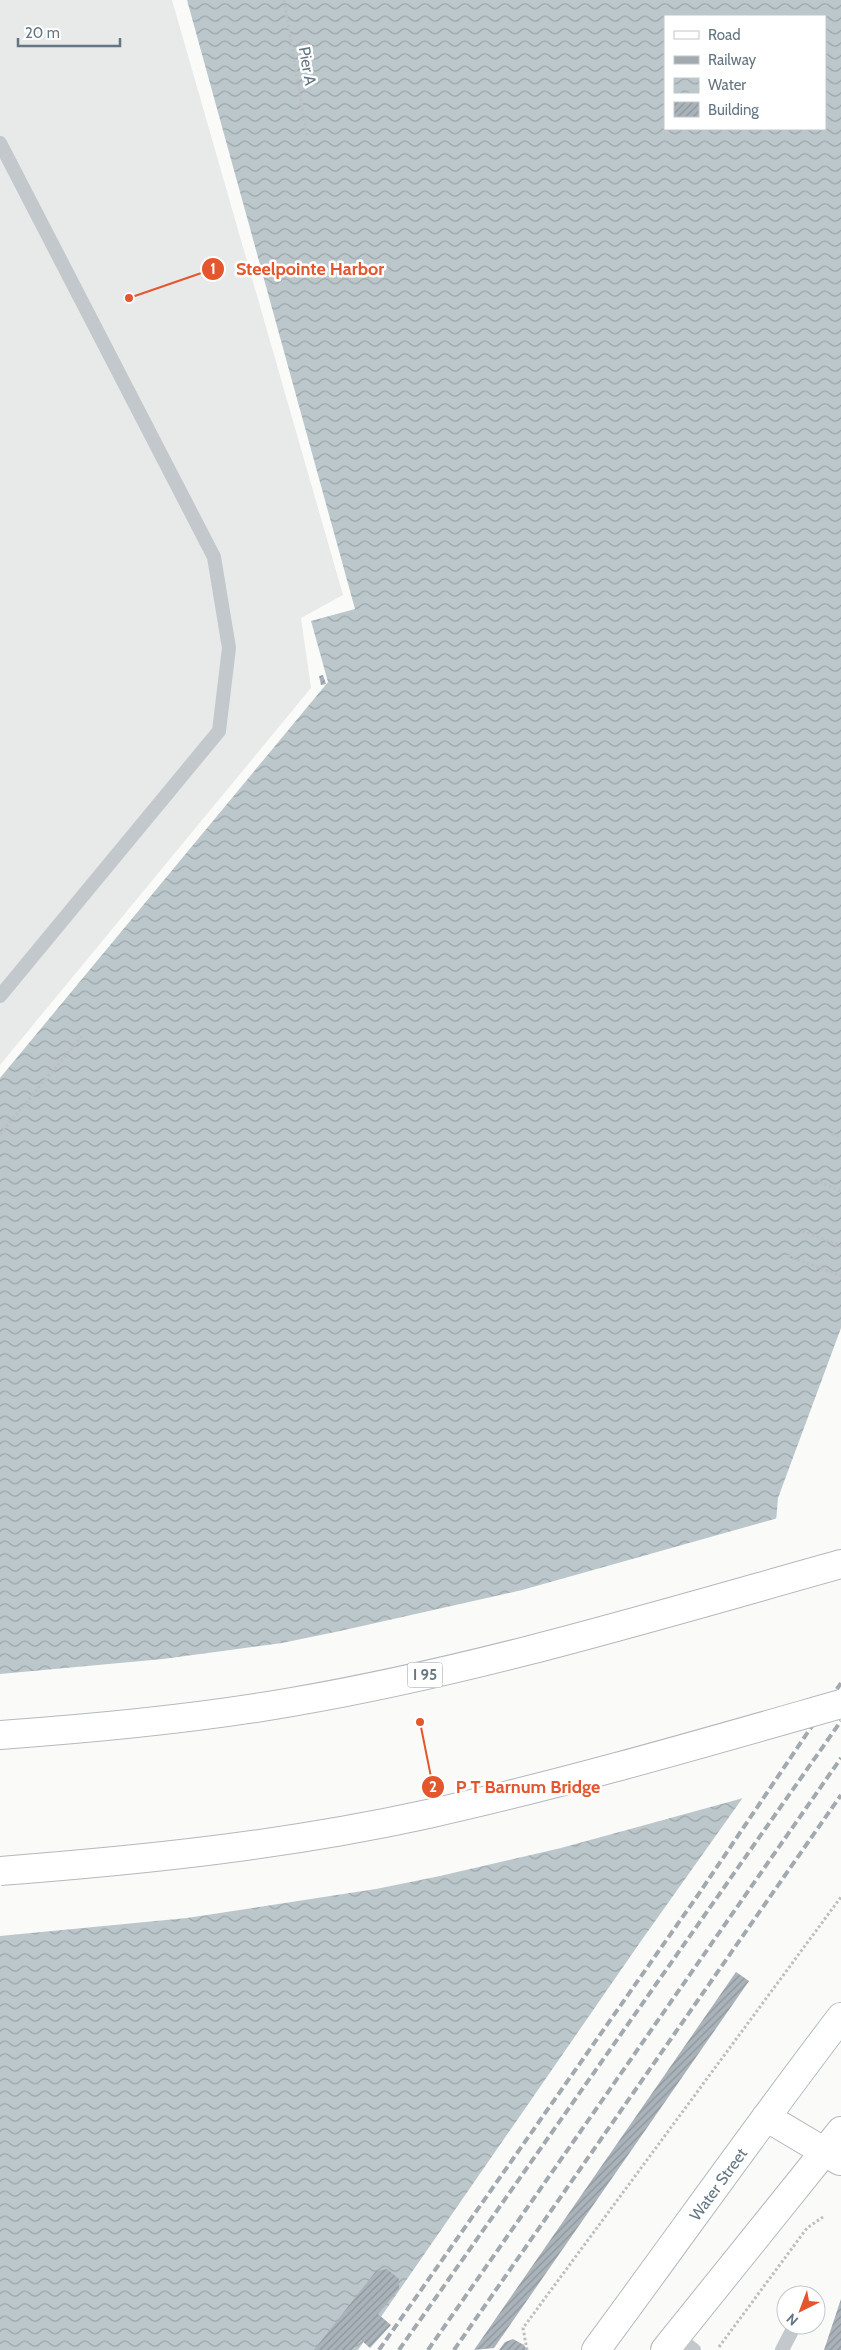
<svg xmlns="http://www.w3.org/2000/svg" width="841" height="2350" font-family="Cabin,sans-serif">
<style>
.built{fill:#e8e9e9}
.water{fill:url(#water-waves);fill-rule:evenodd}
.pier{fill:#fafaf8}
.building{fill:url(#building-hatch)}
.lines{fill:none;stroke-linecap:round;stroke-linejoin:round}
.secondary-casing{stroke:#b3babf;stroke-width:30}
.motorway-casing{stroke:#b4b9bd;stroke-width:30}
.path{stroke:#bbbfc2;stroke-width:3;stroke-dasharray:2.5 2.5;stroke-linecap:butt}
.service{stroke:#c3c8cc;stroke-width:14}
.secondary{stroke:#fff;stroke-width:28}
.motorway{stroke:#fff;stroke-width:28}
.rail{stroke:#a2aab0;stroke-width:4;stroke-dasharray:8 4;stroke-linecap:butt}
.motorway-bridge-casing{stroke:#b4b9bd;stroke-width:30;stroke-linecap:butt}
.motorway-bridge{stroke:#fff;stroke-width:28}
.labels{text-anchor:middle;stroke-width:5;stroke-linejoin:round;paint-order:stroke}
.shield{fill:#fff;stroke:#939fa8;stroke-width:1}
.shield-label{font-size:15px;font-weight:bold;fill:#657683}
.street-label{font-size:16px;fill:#657683;stroke:#fff}
.leader{fill:none;stroke:#e4572e;stroke-width:2}
.callout-dot{fill:#e4572e;stroke:#fff;stroke-width:2}
.mark-label{font-size:15px;text-anchor:middle;font-weight:bold;fill:#fff}
.callout-label{font-size:18px;text-anchor:middle;font-weight:bold;fill:#e4572e;stroke:#fff;stroke-width:5;stroke-linejoin:round;paint-order:stroke}
</style>
<defs>
<pattern id="water-waves" width="16" height="10" patternUnits="userSpaceOnUse" patternTransform="scale(1.25)"><rect width="16" height="10" fill="#bbc7cb"/><path d="M0 5q4-4 8 0t8 0" fill="none" stroke="#9ca6aa"/></pattern>
<pattern id="building-hatch" width="6" height="6" patternUnits="userSpaceOnUse" patternTransform="scale(1.25)"><rect width="6" height="6" fill="#aab3b9"/><path d="M-1 1l2-2M0 6l6-6M5 7l2-2" fill="none" stroke="#8e969c"/></pattern>
</defs>
<rect width="100%" height="100%" fill="#fafaf8"/>
<path class="built" d="M0,0H172L343,595L301,618L311,688L0,1065Z"/>
<path class="water" d="M187,0H841V1328L778,1498L754,1782L641,1941L358,2350H0V1078L328,682L311,621L355,609ZM665,16H825V129H665Z"/>
<path class="pier" d="M778,1518L757,1782L747,1797L561,1848L440,1876L376,1889L187,1918L0,1936V1674L163,1659L282,1643L340,1631L522,1590Z"/>
<g class="building">
<path d="M323,675L326,684L321,685L319,676Z"/>
<path d="M736,1972L749,1981L494,2348L474,2350Z"/>
<path d="M387,2269L399,2279V2289L378,2314L391,2325L370,2348L361,2340L352,2350H314L376,2271Z"/>
<path d="M841,2299V2350H824Z"/>
<path d="M513,2339L524,2345L527,2350H499L505,2342Z"/>
</g>
<g class="lines">
<g class="secondary-casing">
<g id="secondary">
<path d="M766,2117L840,2161"/>
<path d="M596,2350C678,2239 757,2127 841,2017"/>
<path d="M665,2350L841,2131"/>
</g>
</g>
<g class="motorway-casing">
<path id="motorway" d="M0,1735C98,1728 195,1719 292,1702C478,1670 659,1615 841,1564"/>
</g>
<g class="path">
<path d="M284,0L307,136"/>
<path d="M0,1134L82,1036"/>
<path d="M832,1134L841,1137"/>
<path d="M815,1180L841,1191"/>
<path d="M798,1229L841,1246"/>
<path d="M788,1256L841,1276"/>
<path d="M719,2347L807,2228L823,2217"/>
<path d="M527,2350L523,2328L841,1897"/>
</g>
<g class="service">
<path d="M0,143L214,557L229,648L219,731L0,996"/>
<path d="M676,2336L694,2350"/>
<path d="M782,2350L795,2325"/>
</g>
<use href="#secondary" class="secondary"/>
<use href="#motorway" class="motorway"/>
<g class="rail">
<path d="M379,2350L698,1895L841,1683"/>
<path d="M399,2350L841,1721"/>
<path d="M428,2350L841,1758"/>
<path d="M454,2350L841,1795"/>
</g>
<g class="motorway-bridge-casing">
<path id="motorway-bridge" d="M0,1871C143,1860 287,1845 428,1814C567,1783 704,1743 841,1704"/>
</g>
<use href="#motorway-bridge" class="motorway-bridge"/>
</g>
<g class="labels">
<rect class="shield" x="407.5" y="1662.5" width="35" height="25" rx="4"/>
<g class="shield-label">
<text x="425" y="1680">I 95</text>
</g>
<g class="street-label">
<text transform="translate(308 66) rotate(80)" y="6">Pier A</text>
<text transform="translate(718 2184) rotate(-54)" y="6">Water Street</text>
</g>
</g>
<path class="leader" d="M129 298L213 269M420 1722L433 1787"/>
<g class="callout-dot">
<circle cx="129" cy="298" r="5"/>
<circle cx="420" cy="1722" r="5"/>
<circle cx="213" cy="269" r="12"/>
<circle cx="433" cy="1787" r="12"/>
</g>
<g class="mark-label">
<text x="213" y="274">1</text>
<text x="433" y="1792">2</text>
</g>
<g class="callout-label">
<text x="310" y="275">Steelpointe Harbor</text>
<text x="528" y="1793">P T Barnum Bridge</text>
</g>
<rect x="664" y="15" width="162" height="115" fill="#ffffff" stroke="#c1c8cd"/>
<rect x="674" y="31" width="25" height="8" fill="#ffffff" stroke="#c1c8cd"/>
<text x="708" y="40" font-size="15" fill="#657683">Road</text>
<rect x="674" y="56" width="25" height="8" fill="#a2aab0" stroke="#c1c8cd"/>
<text x="708" y="65" font-size="15" fill="#657683">Railway</text>
<rect x="674" y="78" width="25" height="15" fill="url(#water-waves)" stroke="#c1c8cd"/>
<text x="708" y="90" font-size="15" fill="#657683">Water</text>
<rect x="674" y="102" width="25" height="15" fill="url(#building-hatch)" stroke="#c1c8cd"/>
<text x="708" y="115" font-size="15" fill="#657683">Building</text>
<g transform="translate(801 2310) rotate(222)"><circle r="24" fill="#ffffff" stroke="#c1c8cd"/>
<path d="M0-4L9 19L0 12L-9 19Z" fill="#e4572e"/>
<text y="-8" font-size="14" font-weight="bold" text-anchor="middle" fill="#657683">N</text>
</g>
<path d="M18 38v8h102v-8" fill="none" stroke="#657683" stroke-width="2.5"/>
<text x="25" y="38" font-size="15" fill="#657683" stroke="#ffffff" stroke-width="4" paint-order="stroke">20 m</text>
</svg>
